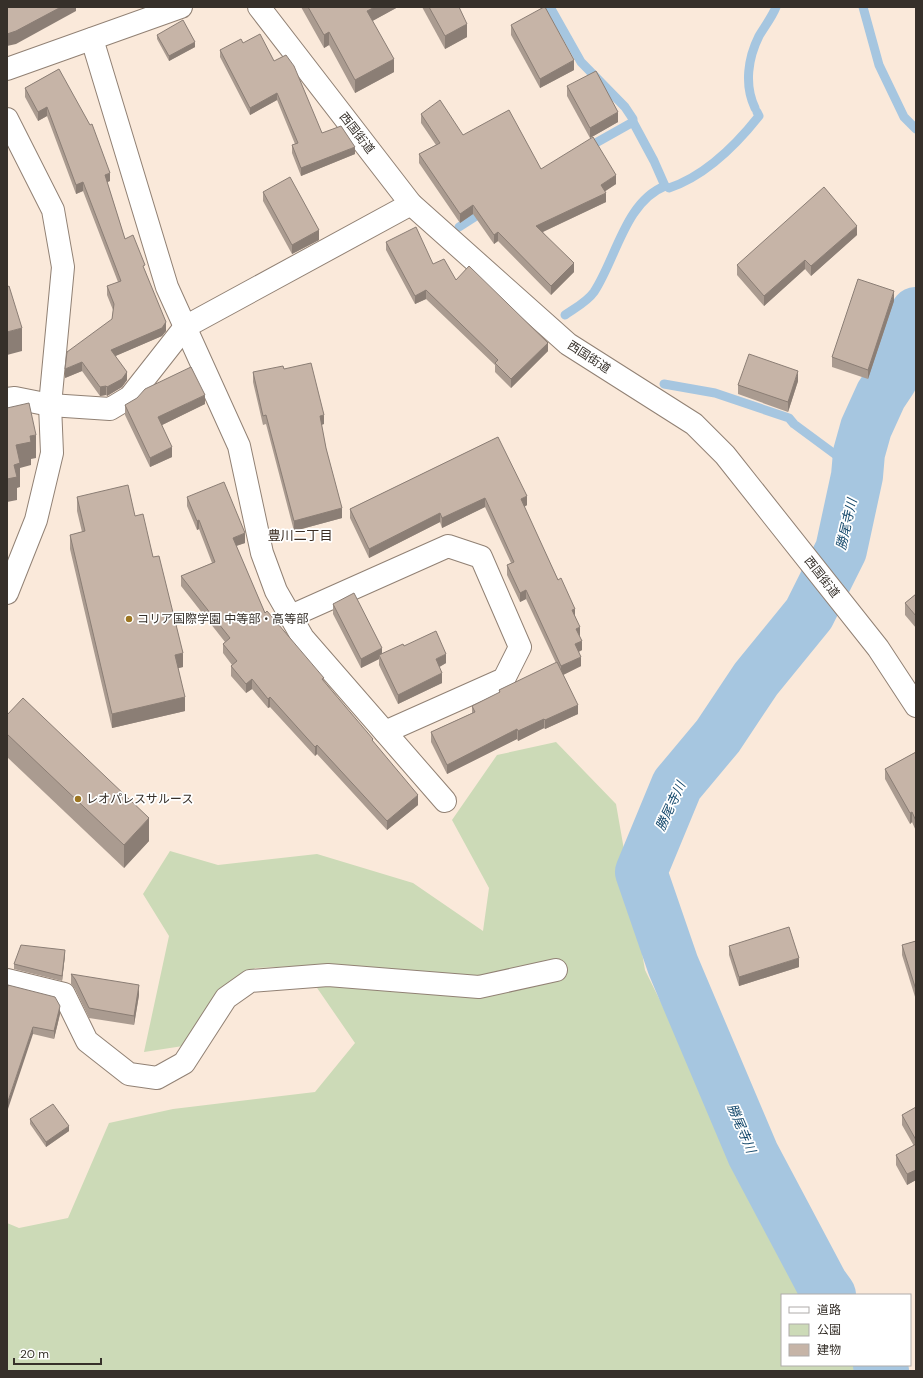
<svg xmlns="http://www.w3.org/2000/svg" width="923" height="1378" font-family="'DM Sans','Noto Sans JP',sans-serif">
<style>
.green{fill:#ccdab7}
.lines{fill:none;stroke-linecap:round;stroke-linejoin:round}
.stream{stroke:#a6c6e0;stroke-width:9}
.river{stroke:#a6c6e0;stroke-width:52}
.minor-casing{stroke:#918174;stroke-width:24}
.minor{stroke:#fff;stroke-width:22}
.wall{fill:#aa9b90}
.shaded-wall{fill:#8b7e75}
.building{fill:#c6b4a7;stroke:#8b7e75}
.poi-dot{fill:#9d7622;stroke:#fff;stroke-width:1.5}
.labels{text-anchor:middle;stroke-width:3.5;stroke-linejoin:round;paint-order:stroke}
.street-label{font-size:12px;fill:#36302a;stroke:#fff}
.poi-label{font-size:12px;fill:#36302a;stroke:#fff;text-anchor:start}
.water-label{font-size:13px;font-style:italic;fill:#15496c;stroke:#fff}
.neighbourhood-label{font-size:13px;fill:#3b2d22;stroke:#fff}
</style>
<rect width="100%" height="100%" fill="#fae9da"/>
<path class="green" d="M556,742L616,804L645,970L754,1192L815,1295H782V1365H856L860,1371H7V1223L19,1228L68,1218L109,1123L173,1109L315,1092L355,1043L302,966L255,968L221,996L209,1042L144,1052L169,936L143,894L170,851L218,865L317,854L413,883L483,931L489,888L452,820L497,755Z"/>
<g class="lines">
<g class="stream">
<path d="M550,7L581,62L625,107L633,119V122L654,161L665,186"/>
<path d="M863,7L879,65L904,117L916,129"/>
<path d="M755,108C744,85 748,58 759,36C765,26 772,17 776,7"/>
<path d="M585,149L633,122"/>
<path d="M669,188C705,176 736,145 759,116L757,112"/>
<path d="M459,227L484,211"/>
<path d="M565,315C575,308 587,302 594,292C616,259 625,202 665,186"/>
<path d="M664,384L715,393L789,418L794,424L836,455L857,476"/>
</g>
<g class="river">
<path d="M830,1295L822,1284L753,1154L673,965L641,872L677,785L718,736L756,679L809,614L841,550L857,476L859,453L866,428L881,395L891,380L897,367L916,313"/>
<path d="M879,1365L883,1371"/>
</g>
<g class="minor-casing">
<g id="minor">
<path d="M259,7L411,204L568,344L694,424L725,455L878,648L916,706"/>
<path d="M92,39L167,287L239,446L262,553L276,591L303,638L445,801"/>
<path d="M7,69L181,7"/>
<path d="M7,119L53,210L63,267L50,405L52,453L36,520L7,593"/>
<path d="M7,399L15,398L50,405L110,409L130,397L185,327L411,204"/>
<path d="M291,616L448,546L481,557L520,647L504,679L385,732"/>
<path d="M7,980L64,994L87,1041L129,1074L157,1078L184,1063L226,998L250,981L328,975L479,987L556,970"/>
</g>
</g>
<use href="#minor" class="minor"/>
</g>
<g class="wall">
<path d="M301,7H398L372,21L394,72L355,93L329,45L324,48Z"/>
<path d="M422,7H459L467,37L445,49Z"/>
<path d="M511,25L574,70L540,88L511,35Z"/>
<path d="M157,35L195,47L169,61L157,39Z"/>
<path d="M243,43L274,61L322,133L355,154L301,176L292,153V145L295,144L277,100L250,115L220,57V50Z"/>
<path d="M59,69L110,181L107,182L125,239L145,271L166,331L162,336L115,356L127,380L122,387L107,396L106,395L100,396L82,371L65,378L112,319L113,310L107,295V286L118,282L83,191L76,194L47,116L38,121L25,97V88Z"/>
<path d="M567,86L618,122L590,138L567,96Z"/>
<path d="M421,114L463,135L541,169L616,184L605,191L606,202L543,232L574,272L551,295L498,241L494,244L473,214L460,223L419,163V154L436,145L421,123Z"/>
<path d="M263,192L319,240L292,254L263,201Z"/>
<path d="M857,235L811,276L805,269L764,306L737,275V265Z"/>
<path d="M386,242L433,264L456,280L548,351L511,388L495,372V365L426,299L415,304L386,250Z"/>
<path d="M894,301L868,379L832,367V357Z"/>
<path d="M284,369L324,424L321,425L326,448L342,518L294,531L266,424L263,425L253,382V372Z"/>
<path d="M798,381L788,412L738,394V385Z"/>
<path d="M205,404L162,425L172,457L150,467L125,415V405Z"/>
<path d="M498,437L527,505L524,507L575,616L580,637L582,650L579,652L581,666L563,675L578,714L545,729L544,728L518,741L517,739L447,774L431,742V732L472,713V706L499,693V690L556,663L526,599L520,602L507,575V565L511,563L485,507L442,528L440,522L369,558L350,518V509Z"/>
<path d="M77,497L135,516L153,557L183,667L178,668L185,711L112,728L70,549V535L82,532L77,511Z"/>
<path d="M187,497L245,543L236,546L265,613L324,681L373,742L418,805L387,830L317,754L315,756L270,707L268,708L252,689L246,693L231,676V666L232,665L223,653V644L225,642L181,586V576L212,563L199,529L197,530L187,506Z"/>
<path d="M916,594V628L905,615V603Z"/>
<path d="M333,604L382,654L404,646L446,663L439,667L442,683L398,704L379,665V659L361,668L333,614Z"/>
<path d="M7,715L149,841L124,868L7,757Z"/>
<path d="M916,752V831L912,822L910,824L885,779V769Z"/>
<path d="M916,941V1000L902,955V945Z"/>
<path d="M729,946L799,967L739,986L729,955Z"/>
<path d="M65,955L62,981L14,969V964Z"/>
<path d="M71,974L139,995L134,1025L89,1018L75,989L71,984Z"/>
<path d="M7,991L60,1014L54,1039L33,1034Z"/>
<path d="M916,1107V1180L907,1185L896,1165V1155L914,1146L902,1125V1115Z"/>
<path d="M30,1119L69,1131L46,1147L30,1124Z"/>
</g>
<g class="shaded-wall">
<path d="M61,7H76V11L16,44L7,46V34Z"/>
<path d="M375,7H398L367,24V11Z"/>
<path d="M467,24V37L445,49V36Z"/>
<path d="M329,32V45L324,48V35Z"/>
<path d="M195,42V47L169,61V56Z"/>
<path d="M394,59V72L355,93V80Z"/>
<path d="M574,60V70L540,88V79Z"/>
<path d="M277,93V100L250,115V108Z"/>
<path d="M47,107V116L38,121V112Z"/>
<path d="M618,112V122L590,138V128Z"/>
<path d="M355,147V154L301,176V168Z"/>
<path d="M110,173V181L105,183V175Z"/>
<path d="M616,175V184L601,194V185Z"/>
<path d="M83,182V191L76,194V185Z"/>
<path d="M606,193V202L536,235V226Z"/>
<path d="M473,205V214L460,223V214Z"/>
<path d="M857,226V235L811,276V266Z"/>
<path d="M319,230V240L292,254V245Z"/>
<path d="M498,232V241L494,244V235Z"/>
<path d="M805,260V269L764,306V296Z"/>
<path d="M574,263V272L551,295V286Z"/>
<path d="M426,290V299L415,304V296Z"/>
<path d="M894,291V301L868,379V370Z"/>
<path d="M166,322V331L162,336L111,358V350Z"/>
<path d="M22,328V351L7,355V332Z"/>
<path d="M548,343V351L511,388V379Z"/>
<path d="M82,362V371L65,378V369Z"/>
<path d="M798,371V381L788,412V402Z"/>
<path d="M127,372V380L122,387L107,396V387Z"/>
<path d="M106,386V395L100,396V387Z"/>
<path d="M205,395V404L158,427V417Z"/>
<path d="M324,415V424L320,425V416Z"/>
<path d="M36,435V458L31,459V465L20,468V487L17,488V500L7,502V479L14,465L16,445L30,436Z"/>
<path d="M172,447V457L150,467V458Z"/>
<path d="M527,496V505L521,509V499Z"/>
<path d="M485,498V507L442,528V518Z"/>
<path d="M342,508V518L294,531V521Z"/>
<path d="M440,513V522L369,558V549Z"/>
<path d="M199,520V529L197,530V521Z"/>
<path d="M245,533V543L233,547V538Z"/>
<path d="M526,590V599L520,602V593Z"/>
<path d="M575,609V618L572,610Z"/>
<path d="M580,627V637L576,639V629Z"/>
<path d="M582,641V650L575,653V644Z"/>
<path d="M382,648V657L379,655V659L361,668V659Z"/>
<path d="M183,653V667L175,669V655Z"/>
<path d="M446,654V663L436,669V659Z"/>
<path d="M581,657V666L561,676V666Z"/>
<path d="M442,673V683L398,704V695Z"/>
<path d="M252,679V689L246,693V684Z"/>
<path d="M185,697V711L112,728V714Z"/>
<path d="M270,697V707L268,708V699Z"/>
<path d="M578,705V714L545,729V720Z"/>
<path d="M544,719V728L518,741V731Z"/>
<path d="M517,729V739L447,774V765Z"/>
<path d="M317,745V754L315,756V747Z"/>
<path d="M418,795V805L387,830V821Z"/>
<path d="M912,812V822L910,824V813Z"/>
<path d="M149,818V841L124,868V845Z"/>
<path d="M65,950V955L62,981V976Z"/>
<path d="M799,958V967L739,986V977Z"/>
<path d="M139,985V995L134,1025V1016Z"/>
<path d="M60,1006V1014L54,1039V1031Z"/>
<path d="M33,1027V1034L7,1112V1104Z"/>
<path d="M69,1126V1131L46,1147V1142Z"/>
<path d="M916,1170V1180L907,1185V1174Z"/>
</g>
<g class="building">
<path d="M7,7H61L16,31L7,34Z"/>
<path d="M308,7H375L367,11L394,59L355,80L329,32L324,35Z"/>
<path d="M429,7H459L467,24L445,36Z"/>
<path d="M544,7H545L574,60L540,79L511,25Z"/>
<path d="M183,20L195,42L169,56L157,35Z"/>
<path d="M260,34L274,61L286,55L294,66L322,133L341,126L355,147L301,168L292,145L298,143L277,93L250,108L220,50L241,39L243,43Z"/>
<path d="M59,69L90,125L92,124L110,173L105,175L125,239L133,235L145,265L143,266L166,322L162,328L111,350L127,372L122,379L107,387L106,386L100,387L82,362L65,369L67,352L112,319L114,304L107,286L121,281L83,182L76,185L47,107L38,112L25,88Z"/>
<path d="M596,71L618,112L590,128L567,86Z"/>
<path d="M440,100L463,135L509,110L541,169L593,137L616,175L601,185L606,193L536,226L574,263L551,286L498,232L494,235L473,205L460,214L419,154L440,143L421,114Z"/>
<path d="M290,177L319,230L292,245L263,192Z"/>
<path d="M824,187L857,226L811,266L805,260L764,296L737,265Z"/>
<path d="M416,227L433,264L444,259L456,280L469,266L548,343L511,379L495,363L498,360L426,290L415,296L386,242Z"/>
<path d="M858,279L894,291L868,370L832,357Z"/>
<path d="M9,286L22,328L7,332V287Z"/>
<path d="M749,354L798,371L788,402L738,385Z"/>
<path d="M311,363L324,415L320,416L326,448L342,508L294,521L266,415L263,416L253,372L283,366L284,369Z"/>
<path d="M191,367L205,395L158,417L172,447L150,458L125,405L137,398L145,389Z"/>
<path d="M29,403L36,435L30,436L31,442L16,445L20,463L14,465L17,477L7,479V408Z"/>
<path d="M498,437L527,496L521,499L558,580L561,578L575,609L572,610L580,627L576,629L582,641L575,644L581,657L561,666L526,590L520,593L507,565L514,562L485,498L442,518L440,513L369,549L350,509Z"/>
<path d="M224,482L245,533L233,538L265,613L267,611L324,678L322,679L373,739L372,740L418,795L387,821L317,745L315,747L270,697L268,699L252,679L246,684L231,666L237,661L223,644L230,638L181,576L215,562L199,520L197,521L187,497Z"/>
<path d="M128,485L135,516L143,514L153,557L159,556L183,653L175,655L185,697L112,714L70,535L85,531L77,497Z"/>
<path d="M354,593L382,648L361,659L333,604Z"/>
<path d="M916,594V616L905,603Z"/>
<path d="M436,631L446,654L436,659L442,673L398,695L379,655L403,644L404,646Z"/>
<path d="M557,662L578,705L545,720L544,719L518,731L517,729L447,765L431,732L475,712L472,706L500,692L499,690Z"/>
<path d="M23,698L149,818L124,845L7,734V715Z"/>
<path d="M916,752V821L912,812L910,813L885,769Z"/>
<path d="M789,927L799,958L739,977L729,946Z"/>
<path d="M916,941V990L902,945Z"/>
<path d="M21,945L65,950L62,976L14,964Z"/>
<path d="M71,974L139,985L134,1016L89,1008L75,979Z"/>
<path d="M8,985L55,997L60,1006L54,1031L33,1027L7,1104V991Z"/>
<path d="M53,1104L69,1126L46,1142L30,1119Z"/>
<path d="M916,1107V1140L902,1115Z"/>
<path d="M916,1144V1170L907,1174L896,1155Z"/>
</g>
<g class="poi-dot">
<circle cx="129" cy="619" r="4"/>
<circle cx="78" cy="799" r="4"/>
</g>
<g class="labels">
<g class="street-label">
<text transform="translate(357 133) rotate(52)" y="4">西国街道</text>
<text transform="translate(589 357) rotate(33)" y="4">西国街道</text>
<text transform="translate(822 577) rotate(52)" y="4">西国街道</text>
</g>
<g class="poi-label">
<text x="137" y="623">コリア国際学園 中等部・高等部</text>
<text x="86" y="803">レオパレスサルース</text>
</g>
<g class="water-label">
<text transform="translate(846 524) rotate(-77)" y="5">勝尾寺川</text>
<text transform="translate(670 806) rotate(-65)" y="5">勝尾寺川</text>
<text transform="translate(742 1128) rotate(67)" y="5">勝尾寺川</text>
</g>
<g class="neighbourhood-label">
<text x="300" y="540">豊川二丁目</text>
</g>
</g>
<rect width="923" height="1378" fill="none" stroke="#36302a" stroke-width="16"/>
<rect x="781" y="1294" width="130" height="72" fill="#ffffff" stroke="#afacaa"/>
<rect x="789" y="1307" width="20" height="6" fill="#ffffff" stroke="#afacaa"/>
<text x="817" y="1314" font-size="12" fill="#36302a">道路</text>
<rect x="789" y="1324" width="20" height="12" fill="#ccdab7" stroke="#afacaa"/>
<text x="817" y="1334" font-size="12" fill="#36302a">公園</text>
<rect x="789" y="1344" width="20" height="12" fill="#c6b4a7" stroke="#afacaa"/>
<text x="817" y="1354" font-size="12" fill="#36302a">建物</text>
<path d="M14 1358v6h87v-6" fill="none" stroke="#36302a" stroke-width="2"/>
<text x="20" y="1358" font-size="12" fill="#36302a" stroke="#ffffff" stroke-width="3" paint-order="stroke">20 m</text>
</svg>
